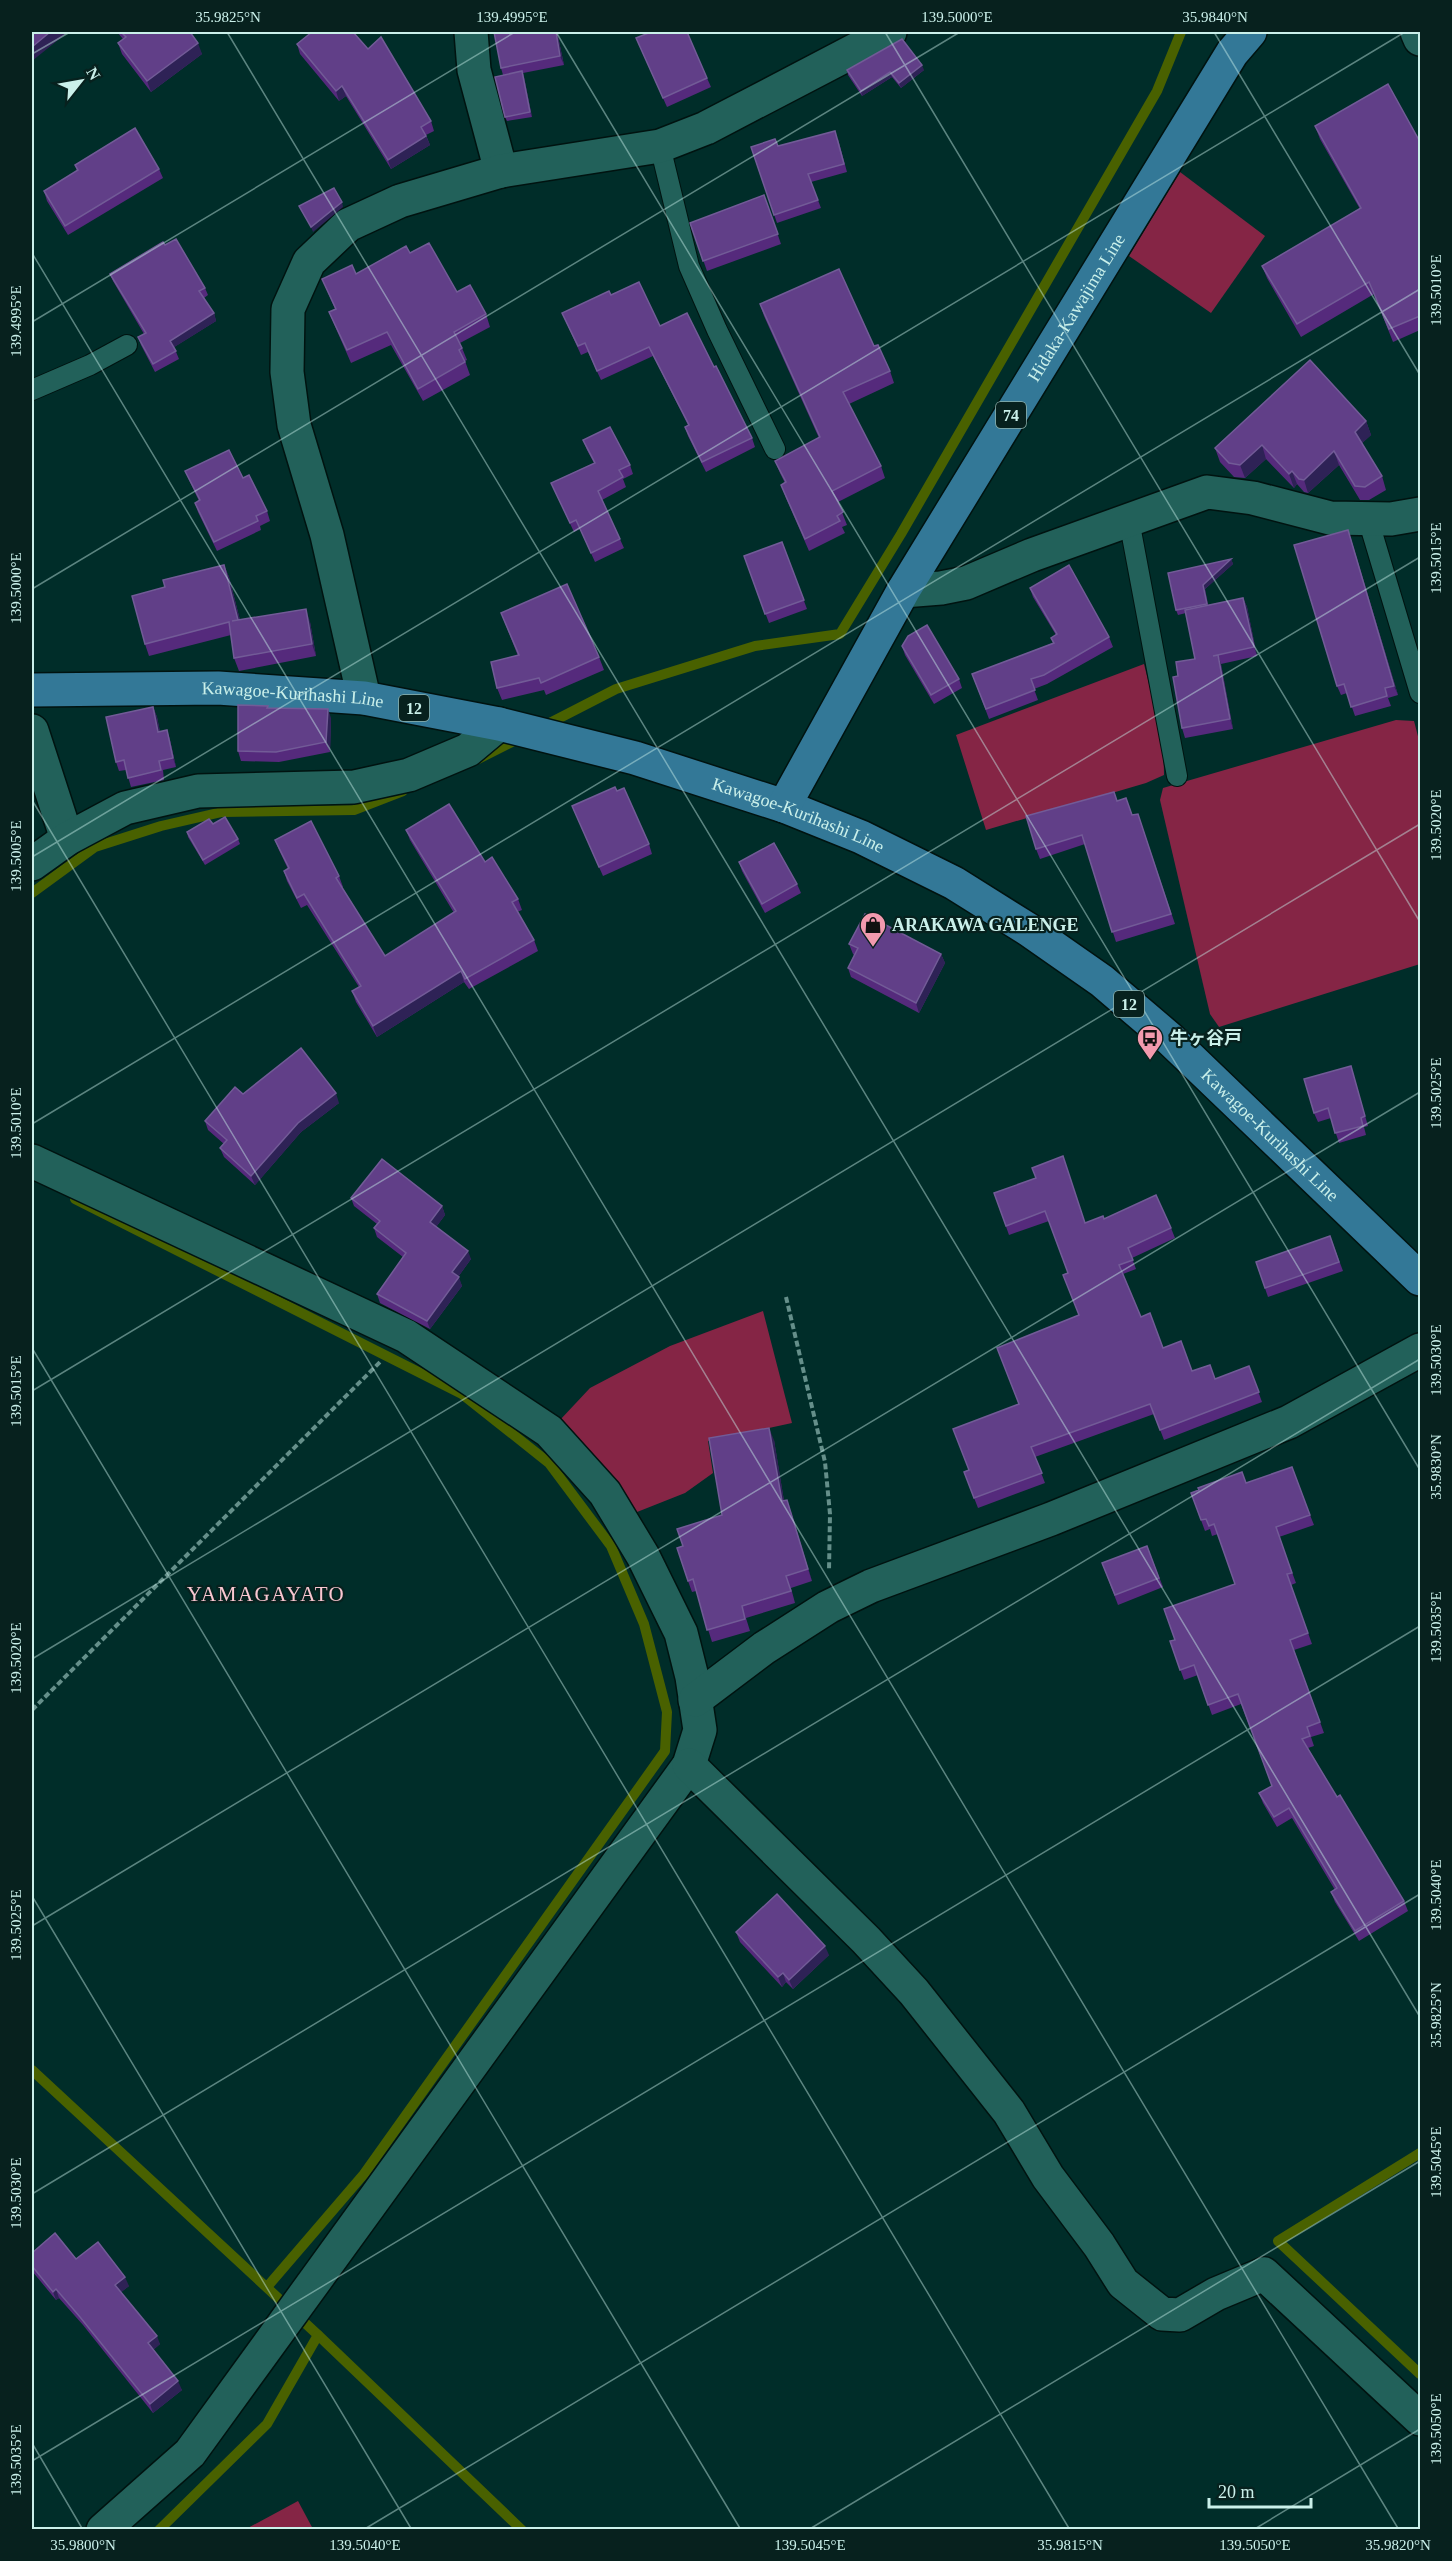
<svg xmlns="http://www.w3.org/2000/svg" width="1452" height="2561" font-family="'Times New Roman','Noto Sans JP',serif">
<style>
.green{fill:#852545}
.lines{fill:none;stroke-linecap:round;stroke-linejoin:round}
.stream{stroke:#496100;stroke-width:10}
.service-casing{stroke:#001310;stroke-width:22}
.minor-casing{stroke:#001310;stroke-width:36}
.primary-casing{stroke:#001310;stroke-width:36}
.path{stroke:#658f8a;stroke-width:4;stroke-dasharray:6 3;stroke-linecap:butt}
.service{stroke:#22615a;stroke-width:20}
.minor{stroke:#22615a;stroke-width:33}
.primary{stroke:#337897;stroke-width:33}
.wall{fill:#552a7c}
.shaded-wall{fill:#2e2256}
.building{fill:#613f88;stroke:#725b97;stroke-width:1.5}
.ticks{fill:none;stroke:#caf0ea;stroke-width:1.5;stroke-opacity:0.45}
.labels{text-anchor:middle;stroke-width:4.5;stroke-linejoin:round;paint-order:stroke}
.shield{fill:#07211e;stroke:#90b2ad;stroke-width:1.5}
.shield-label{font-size:16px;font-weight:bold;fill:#caf0ea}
.street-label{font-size:18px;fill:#caf0ea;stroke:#07211e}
.poi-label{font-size:18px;font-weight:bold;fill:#caf0ea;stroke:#07211e;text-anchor:start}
.quarter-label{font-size:21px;letter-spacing:1.5px;fill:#fac7d1;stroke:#07211e}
.neatline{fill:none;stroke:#caf0ea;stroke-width:2}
.ticks-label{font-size:15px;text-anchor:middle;fill:#caf0ea}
</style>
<rect width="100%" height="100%" fill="#002d29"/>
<g class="green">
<path d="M1180,172L1265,236L1211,313L1129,256Z"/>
<path d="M1144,664C1153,701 1164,737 1164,775L1146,783L986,830L956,735Z"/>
<path d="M1396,720L1414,721L1420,744V964L1219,1027L1210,1014L1160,800L1163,788Z"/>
<path d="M763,1311L792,1423L708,1441L713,1473L685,1493L632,1514L560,1420L590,1388L670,1346Z"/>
<path d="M298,2501L313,2529H246Z"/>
</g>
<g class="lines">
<g class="stream">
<path d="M542,727L616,689L755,646L840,634L901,534L1157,91L1181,32"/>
<path d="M478,759L520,738"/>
<path d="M32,893L95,847L161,826L222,812L354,810L403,791"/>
<path d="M75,1199L462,1394L549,1463L611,1546L644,1624L667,1712L665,1751L364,2174L267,2287"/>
<path d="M32,2070L318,2335L522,2530"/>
<path d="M1420,2153L1278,2241L1420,2374"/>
<path d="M159,2530L267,2424L318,2335"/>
</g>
<g class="service-casing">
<g id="service">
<path d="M660,146L689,266L717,330L775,449"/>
<path d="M32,390L90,365L127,345"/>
<path d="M1368,519L1420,693"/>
<path d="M1129,520L1177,776"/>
</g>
</g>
<g class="minor-casing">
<g id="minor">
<path d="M471,32L474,70L501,171"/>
<path d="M1417,32L1420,39"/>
<path d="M903,591L941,588L966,583L1032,555L1207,492L1253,498L1330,518L1391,519L1420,514"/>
<path d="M364,698L327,535L294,425L287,372L288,309L309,262L348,225L400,201L501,171L660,146L706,128L890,32"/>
<path d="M32,731L67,839"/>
<path d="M32,864L67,839L125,808L198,791L354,787L409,775L468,750L499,724"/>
<path d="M32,1161L406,1336L549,1431L605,1493L643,1556L681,1633L692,1677L700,1730L689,1765L190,2453L103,2530"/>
<path d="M695,1700L764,1648L828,1607L871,1586L1051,1519L1289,1422L1420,1350"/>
<path d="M689,1765L866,1940L914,1992L1009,2112L1048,2177L1099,2245L1123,2283L1162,2314L1180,2315L1216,2294L1264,2274L1420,2419"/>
</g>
</g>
<g class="primary-casing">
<g id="primary">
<path id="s1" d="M32,690L218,688L364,698L499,724L635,758L784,806L861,837L954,883L1029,930L1102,981L1170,1039L1420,1279"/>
<path id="s2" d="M784,806L903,591L1232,53L1250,32"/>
</g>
</g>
<g class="path">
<path d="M786,1297L825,1462L830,1514L829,1570"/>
<path d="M32,1710L380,1362"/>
</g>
<use href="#service" class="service"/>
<use href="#minor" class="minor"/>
<use href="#primary" class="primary"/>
</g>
<g class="wall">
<path d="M117,32H190L202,54L151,92L122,54L118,43L123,39Z"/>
<path d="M494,32H557L564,65L523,73L532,117L507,121L505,117L503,75L501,68Z"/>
<path d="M636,38L707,78L711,87L667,107Z"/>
<path d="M297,44L431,121L434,131L426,135L430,145L391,169L346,96L339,101L300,54Z"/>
<path d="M847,70H924L901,88L892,77L862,96L848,75Z"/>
<path d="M1315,126L1420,142V330L1393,342L1374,294L1301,337L1267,278L1262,266L1360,209L1320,139Z"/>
<path d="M838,139L847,172L811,182L821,208L777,223L751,147L778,146Z"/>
<path d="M75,165L159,169L163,178L68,235L47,201L44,191L77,171Z"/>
<path d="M764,195L781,244L707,271L690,223Z"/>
<path d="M165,245L205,288L208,295L204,298L214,313L216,321L174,347L179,359L155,372L141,345L138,337L144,334L113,281L110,274Z"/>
<path d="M410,253L457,292L486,314L490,327L460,343L467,360L465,361L470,375L423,401L391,345L351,363L334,324L329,312L335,309L322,279L356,274Z"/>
<path d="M611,295L660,326L714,367L752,438L755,447L706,472L688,436L685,427L688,425L653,356L601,380L588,352L581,355L562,313Z"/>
<path d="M760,304L874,346L890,371L894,383L849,404L881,466L885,478L838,502L847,525L842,527L845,533L809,551L786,498L781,485L785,483L780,473L775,461L819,438L764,316Z"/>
<path d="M1366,421L1371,435L1362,443L1382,476L1386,490L1369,500H1360L1339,465L1308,493L1304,492L1297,484L1294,488L1266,459L1245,478L1234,477L1220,462L1215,448Z"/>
<path d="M583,440L630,465L633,474L623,479L626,487L602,500L624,548L595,562L580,529L574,532L551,483L594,463L587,450Z"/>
<path d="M185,471L243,478L267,511L270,521L260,526L261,530L217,551L198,512L195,503L199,501L189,480Z"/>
<path d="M1351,539L1398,695L1388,698L1391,706L1355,716L1347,693L1341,695L1337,686Z"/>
<path d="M782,542L807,609L769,623L744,556Z"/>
<path d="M1231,559L1233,564L1205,589L1208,605L1243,598L1247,607L1257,656L1221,664L1233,729L1185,738L1182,728L1178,676L1195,659L1186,613L1178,615L1176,610Z"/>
<path d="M224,565L229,577L240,620L310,622L316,656L239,671L234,658L231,635L149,656L145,644L165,587Z"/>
<path d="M1030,588L1109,637L1113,647L1047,684L1034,689L1038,700L989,719L972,674L1053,643L1051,638L1056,635L1033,597Z"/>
<path d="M501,613L599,657L604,670L546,695L544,690L502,700L497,688L518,656Z"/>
<path d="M902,646L959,679L962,688L934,704L905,655Z"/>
<path d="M153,707L157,717L160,732L167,730L170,740L176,767L163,770L164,780L131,787L126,770L119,771L116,762Z"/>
<path d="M268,708L331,718L330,752L279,762L241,761L238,751Z"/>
<path d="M617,791L649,844L652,854L603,876L572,806Z"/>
<path d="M1117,800L1132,815L1138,814L1175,924L1116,942L1085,844L1040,859L1036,849Z"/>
<path d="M213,824L238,839L240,844L205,865L188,837L187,832Z"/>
<path d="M406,830L485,862L518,899L522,910L517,912L534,940L538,951L469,989L464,982L377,1037L356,1002L352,991L359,987L307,905L301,908L287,881L284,871L288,869L279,850L275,840L339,876L343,887H342L385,956L454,913L410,840Z"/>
<path d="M739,862L797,884L801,893L765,913L742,871Z"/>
<path d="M849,944L941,954L945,963L919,1013L851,977L848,968L854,955L853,954Z"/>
<path d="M1351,1066L1368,1126L1364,1127L1366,1135L1339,1143L1331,1118L1318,1122L1314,1113Z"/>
<path d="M243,1094L339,1103L301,1132L255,1185L224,1157L220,1148L224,1144L208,1130L205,1121Z"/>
<path d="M994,1193L1086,1223L1104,1219L1171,1228L1175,1238L1132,1258L1136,1269L1123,1274L1141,1317L1163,1348L1192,1371L1215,1379L1249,1366L1262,1402L1164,1440L1154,1414L1035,1457L1045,1483L978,1508L964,1472L969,1470L1019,1404L1079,1315L1068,1273L1049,1221L1009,1235Z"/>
<path d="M351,1198L442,1206L445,1215L436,1227L471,1259L458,1277L462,1286L430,1329L380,1303L377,1294L403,1257L377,1237L374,1228L377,1224L354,1206Z"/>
<path d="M1330,1236L1343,1271L1268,1297L1256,1262Z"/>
<path d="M774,1440L784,1501L791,1512L812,1581L791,1588L795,1603L746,1618L750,1631L712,1642L696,1591L692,1592L688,1581L683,1546L722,1515Z"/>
<path d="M1246,1483L1310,1515L1314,1525L1279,1537L1296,1583L1291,1585L1312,1644L1294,1650L1324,1733L1311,1737L1314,1746L1308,1748L1337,1797L1404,1901L1408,1911L1359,1941L1335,1902L1331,1892L1335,1890L1292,1818L1277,1827L1263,1803L1259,1793L1272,1786L1241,1704L1212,1715L1198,1675L1184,1680L1170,1641L1175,1640L1235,1584L1218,1534L1212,1536L1210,1529L1205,1531L1191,1493Z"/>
<path d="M1147,1546L1163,1587L1118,1605L1102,1563Z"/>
<path d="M736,1932L829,1955L793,1989L786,1982L782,1987L740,1942Z"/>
<path d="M32,2253L76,2259L129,2286L121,2292L160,2344L153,2350L182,2390L153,2413L83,2325L59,2298L56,2300L32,2271Z"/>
</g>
<g class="shaded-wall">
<path d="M50,32H68L32,61V47Z"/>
<path d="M556,32H557L564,65L560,56Z"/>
<path d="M198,43L202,54L151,92L147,81Z"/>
<path d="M922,65L924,70L901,88L899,83Z"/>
<path d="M522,71L524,76L532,117L530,112Z"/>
<path d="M890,72L892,77L862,96L861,91Z"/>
<path d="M342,86L346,96L339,101L336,91Z"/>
<path d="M426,136L430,145L391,169L388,160Z"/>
<path d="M342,202L343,207L313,232L311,227Z"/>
<path d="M214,313L216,321L173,348L170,341Z"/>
<path d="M1366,421L1371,435L1360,445L1355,432Z"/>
<path d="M1262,445L1266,459L1245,478L1240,465Z"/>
<path d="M1334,451L1339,465L1308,493L1304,480Z"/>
<path d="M1292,471L1297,484L1294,488L1289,474Z"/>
<path d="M1348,530L1351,539L1398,695L1394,686Z"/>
<path d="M1231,559L1233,564L1205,589L1209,608L1203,585Z"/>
<path d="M224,565L229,577L243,632L238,620Z"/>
<path d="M1243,598L1247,607L1257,656L1254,647Z"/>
<path d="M306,609L310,622L316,656L312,644Z"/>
<path d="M1218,655L1221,664L1233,729L1230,719Z"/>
<path d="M153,707L157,717L162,741L158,732Z"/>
<path d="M328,709L331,718L330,752L326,742Z"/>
<path d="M167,730L170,740L176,767L173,758Z"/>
<path d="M941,954L945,963L919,1013L916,1003Z"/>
<path d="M461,971L464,982L377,1037L373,1026Z"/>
<path d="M336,1093L339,1103L301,1132L255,1185L251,1176L298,1123Z"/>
<path d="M442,1206L445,1215L433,1231L430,1222Z"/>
<path d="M468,1251L471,1259L455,1281L452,1272Z"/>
<path d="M459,1277L462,1286L430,1329L427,1321Z"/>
<path d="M769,1428L774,1440L786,1513L782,1501Z"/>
<path d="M787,1500L791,1512L812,1581L808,1569Z"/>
<path d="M825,1946L829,1955L793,1989L789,1980Z"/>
<path d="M783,1973L786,1982L782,1987L778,1977Z"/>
<path d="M125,2277L129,2286L119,2294L115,2285Z"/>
<path d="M56,2289L59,2298L56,2300L53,2292Z"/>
<path d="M157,2336L160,2344L151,2352L148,2343Z"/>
<path d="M178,2381L182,2390L153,2413L150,2404Z"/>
</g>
<g class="building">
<path d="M32,32H50L32,47Z"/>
<path d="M121,32H190L198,43L147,81L118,43L126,37Z"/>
<path d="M312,32H353L368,49L381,37L431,121L421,127L426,136L388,160L342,86L336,91L297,44Z"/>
<path d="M494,32H556L560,56L501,68Z"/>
<path d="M651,32H687L707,78L663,98L636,38Z"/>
<path d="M902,39L922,65L899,83L890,72L861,91L847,70Z"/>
<path d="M522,71L530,112L505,117L495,77Z"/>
<path d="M1388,84L1420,142V316L1389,329L1369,282L1297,324L1262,266L1361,208L1315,126Z"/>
<path d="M135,128L159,169L65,226L44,191L78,170L75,165Z"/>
<path d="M835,131L844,164L808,174L818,200L774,215L751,147L775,139L778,146Z"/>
<path d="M334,188L342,202L311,227L299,206Z"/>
<path d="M764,195L778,234L703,261L690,223Z"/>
<path d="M176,239L205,288L199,291L214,313L170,341L176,351L153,364L138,337L146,333L110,274L163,242L165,245Z"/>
<path d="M429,243L457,292L470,285L486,314L454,332L462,348L459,350L465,362L418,389L387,332L347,350L329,312L336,309L322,279L352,265L356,274L406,246L410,253Z"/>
<path d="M839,269L874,346L878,345L890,371L843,392L881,466L832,491L843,512L837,516L840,521L805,539L781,485L786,482L775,461L820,437L760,304Z"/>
<path d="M639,282L660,326L687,313L714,367L716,366L752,438L702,462L685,427L689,425L649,347L597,371L585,343L578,346L562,313L609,291L611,295Z"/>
<path d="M1310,360L1366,421L1355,432L1382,476L1365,487L1355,486L1334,451L1304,480L1299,479L1292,471L1289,474L1262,445L1240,465L1229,463L1215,448Z"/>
<path d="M610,427L630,465L619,470L623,477L598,491L620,539L591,553L576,520L570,523L551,483L595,463L583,440Z"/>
<path d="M229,450L243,478L249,475L267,511L256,516L258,521L214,542L195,503L200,500L185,471Z"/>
<path d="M1348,530L1394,686L1385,688L1387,696L1351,707L1344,684L1337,686L1294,545Z"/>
<path d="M782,542L804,600L765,614L744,556Z"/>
<path d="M1231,559L1203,585L1207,604L1176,610L1168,573Z"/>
<path d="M224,565L238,620L232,621L306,609L312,644L234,658L229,622L145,644L132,596L165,587L163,580Z"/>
<path d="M1069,565L1109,637L1044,675L1031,679L1035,690L986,709L972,674L1054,643L1051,638L1057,634L1030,588Z"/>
<path d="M567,584L599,657L541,683L539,678L497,688L491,662L519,655L501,613Z"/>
<path d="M1243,598L1254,647L1213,656L1218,655L1230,719L1182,728L1173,677L1178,676L1176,662L1195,659L1185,610Z"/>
<path d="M927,625L959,679L931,695L902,646L908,636Z"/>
<path d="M238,705L268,706L267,708L328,709L326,742L276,752L238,751Z"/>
<path d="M153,707L158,732L167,730L173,758L159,761L161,770L128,778L124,760L116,762L106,717Z"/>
<path d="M615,787L617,791L624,788L649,844L599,867L572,806Z"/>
<path d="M1114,792L1117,801L1126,798L1132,815L1138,814L1171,914L1112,932L1082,835L1036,849L1026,816Z"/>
<path d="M449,804L485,862L492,857L518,899L512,902L534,940L465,979L461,971L373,1026L352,991L361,986L304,894L297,898L284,871L289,868L275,840L311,821L339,876L336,878L385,956L456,911L406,830Z"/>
<path d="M225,817L238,839L203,860L187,832L209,819L213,824Z"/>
<path d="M774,843L797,884L762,904L739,862Z"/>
<path d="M865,914L941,954L916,1003L848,968L858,948L849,944Z"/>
<path d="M301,1048L336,1093L298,1123L251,1176L220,1148L227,1140L205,1121L235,1087L243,1094Z"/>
<path d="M1351,1066L1365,1116L1361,1118L1363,1126L1335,1133L1328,1108L1314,1113L1304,1079Z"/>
<path d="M1063,1156L1085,1223L1103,1216L1104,1219L1156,1195L1171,1228L1128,1248L1133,1260L1119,1265L1141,1317L1150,1313L1163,1348L1181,1341L1192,1371L1210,1365L1215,1379L1249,1366L1259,1392L1160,1430L1150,1404L1031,1447L1042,1473L974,1498L964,1472L969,1470L953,1429L1019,1404L997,1348L1079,1315L1063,1275L1068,1273L1045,1211L1006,1226L994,1193L1036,1178L1032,1168Z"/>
<path d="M382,1159L442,1206L430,1222L468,1251L452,1272L459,1277L427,1321L377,1294L406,1253L374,1228L380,1221L351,1198Z"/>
<path d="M1330,1236L1339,1262L1265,1288L1256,1262Z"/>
<path d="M769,1428L782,1501L787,1500L808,1569L786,1576L791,1591L742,1606L745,1619L707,1630L693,1579L688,1581L677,1548L683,1546L677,1529L722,1515L709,1438Z"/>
<path d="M1292,1467L1310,1515L1276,1527L1292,1573L1287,1574L1308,1633L1290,1640L1320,1722L1307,1727L1310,1736L1302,1739L1337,1797L1340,1795L1404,1901L1355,1931L1331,1892L1337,1888L1289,1808L1274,1817L1259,1793L1272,1786L1238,1694L1208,1705L1194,1665L1180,1670L1170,1641L1175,1640L1164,1609L1235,1584L1214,1524L1209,1526L1206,1519L1201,1520L1191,1493L1199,1490L1198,1488L1242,1472L1246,1483Z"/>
<path d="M1147,1546L1159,1578L1115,1595L1102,1563Z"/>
<path d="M777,1894L825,1946L789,1980L783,1973L778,1977L736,1932Z"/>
<path d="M55,2233L76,2259L98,2242L125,2277L115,2285L157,2336L148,2343L178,2381L150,2404L80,2317L56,2289L53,2292L32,2266V2253Z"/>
</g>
<path class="ticks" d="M227,32L1420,2017M556,32L1420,1470M885,32L1420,922M1214,32L1420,375M32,54L70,32M32,253L1399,2530M32,322L515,32M32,589L960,32M32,800L1070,2530M32,857L1405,32M32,1124L1420,289M32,1348L741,2530M32,1391L1420,557M32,1659L1420,824M32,1896L412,2530M32,1926L1420,1092M32,2194L1420,1359M32,2443L83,2530M32,2461L1420,1626M363,2530L1420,1894M808,2530L1420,2161M1253,2530L1420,2429"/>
<defs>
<g id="shop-pin" transform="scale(1.35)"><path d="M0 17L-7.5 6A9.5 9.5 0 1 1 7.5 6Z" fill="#f29aae" stroke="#07211e"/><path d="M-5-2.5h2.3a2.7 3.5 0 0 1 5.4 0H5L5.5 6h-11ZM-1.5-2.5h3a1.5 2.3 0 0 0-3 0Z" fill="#111"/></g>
<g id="bus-pin" transform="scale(1.35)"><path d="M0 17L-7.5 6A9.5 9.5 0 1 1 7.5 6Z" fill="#f29aae" stroke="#07211e"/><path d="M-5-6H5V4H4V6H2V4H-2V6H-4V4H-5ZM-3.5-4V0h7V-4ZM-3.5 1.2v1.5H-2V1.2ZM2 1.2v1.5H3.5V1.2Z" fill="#111"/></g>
</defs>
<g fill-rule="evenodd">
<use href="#shop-pin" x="873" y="925"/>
<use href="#bus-pin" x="1150" y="1038"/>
</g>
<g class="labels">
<g class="shield">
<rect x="996" y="402" width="30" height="26" rx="4.5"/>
<rect x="399" y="695" width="30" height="26" rx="4.5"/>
<rect x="1114" y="991" width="30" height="26" rx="4.5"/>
</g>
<g class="shield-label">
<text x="1011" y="421">74</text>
<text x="414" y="714">12</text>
<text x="1129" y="1010">12</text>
</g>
<g class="street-label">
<text dy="6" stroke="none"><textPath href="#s2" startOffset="578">Hidaka-Kawajima Line</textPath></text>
<text dy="6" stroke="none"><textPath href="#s1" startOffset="261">Kawagoe-Kurihashi Line</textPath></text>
<text dy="6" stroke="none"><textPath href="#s1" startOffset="783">Kawagoe-Kurihashi Line</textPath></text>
<text dy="6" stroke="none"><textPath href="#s1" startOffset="1359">Kawagoe-Kurihashi Line</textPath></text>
</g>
<g class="poi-label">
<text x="892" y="931">ARAKAWA GALENGE</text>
<text x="1170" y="1044">牛ヶ谷戸</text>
</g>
<g class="quarter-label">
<text x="266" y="1601">YAMAGAYATO</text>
</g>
</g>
<rect width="1452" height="2561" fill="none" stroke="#07211e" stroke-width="66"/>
<g transform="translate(81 81) rotate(59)" stroke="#07211e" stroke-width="4.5" paint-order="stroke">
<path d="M0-4.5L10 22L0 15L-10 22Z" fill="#caf0ea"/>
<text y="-9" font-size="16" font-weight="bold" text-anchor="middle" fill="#caf0ea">N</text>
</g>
<path d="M1209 2498v9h102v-9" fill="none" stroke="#caf0ea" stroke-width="3"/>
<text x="1218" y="2498" font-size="18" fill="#caf0ea" stroke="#07211e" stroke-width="4.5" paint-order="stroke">20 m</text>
<rect x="33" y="33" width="1386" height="2495" class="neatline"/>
<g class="ticks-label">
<text x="228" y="22">35.9825°N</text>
<text x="512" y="22">139.4995°E</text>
<text x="957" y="22">139.5000°E</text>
<text x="1215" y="22">35.9840°N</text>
<text transform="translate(1436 290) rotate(-90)" y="5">139.5010°E</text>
<text transform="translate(16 321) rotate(-90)" y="5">139.4995°E</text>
<text transform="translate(1436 558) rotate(-90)" y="5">139.5015°E</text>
<text transform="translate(16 588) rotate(-90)" y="5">139.5000°E</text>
<text transform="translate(1436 825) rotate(-90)" y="5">139.5020°E</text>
<text transform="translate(16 856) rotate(-90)" y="5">139.5005°E</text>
<text transform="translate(1436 1093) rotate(-90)" y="5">139.5025°E</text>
<text transform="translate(16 1123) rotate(-90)" y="5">139.5010°E</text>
<text transform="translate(1436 1360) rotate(-90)" y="5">139.5030°E</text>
<text transform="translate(16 1391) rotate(-90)" y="5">139.5015°E</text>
<text transform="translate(1436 1467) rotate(-90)" y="5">35.9830°N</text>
<text transform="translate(1436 1627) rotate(-90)" y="5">139.5035°E</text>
<text transform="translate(16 1658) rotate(-90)" y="5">139.5020°E</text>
<text transform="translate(1436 1895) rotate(-90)" y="5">139.5040°E</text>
<text transform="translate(16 1925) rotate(-90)" y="5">139.5025°E</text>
<text transform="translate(1436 2015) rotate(-90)" y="5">35.9825°N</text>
<text transform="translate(1436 2162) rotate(-90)" y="5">139.5045°E</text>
<text transform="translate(16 2193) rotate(-90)" y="5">139.5030°E</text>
<text transform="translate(1436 2429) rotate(-90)" y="5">139.5050°E</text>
<text transform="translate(16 2460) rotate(-90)" y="5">139.5035°E</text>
<text x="83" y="2550">35.9800°N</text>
<text x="365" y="2550">139.5040°E</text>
<text x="810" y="2550">139.5045°E</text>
<text x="1070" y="2550">35.9815°N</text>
<text x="1255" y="2550">139.5050°E</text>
<text x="1398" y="2550">35.9820°N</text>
</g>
</svg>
